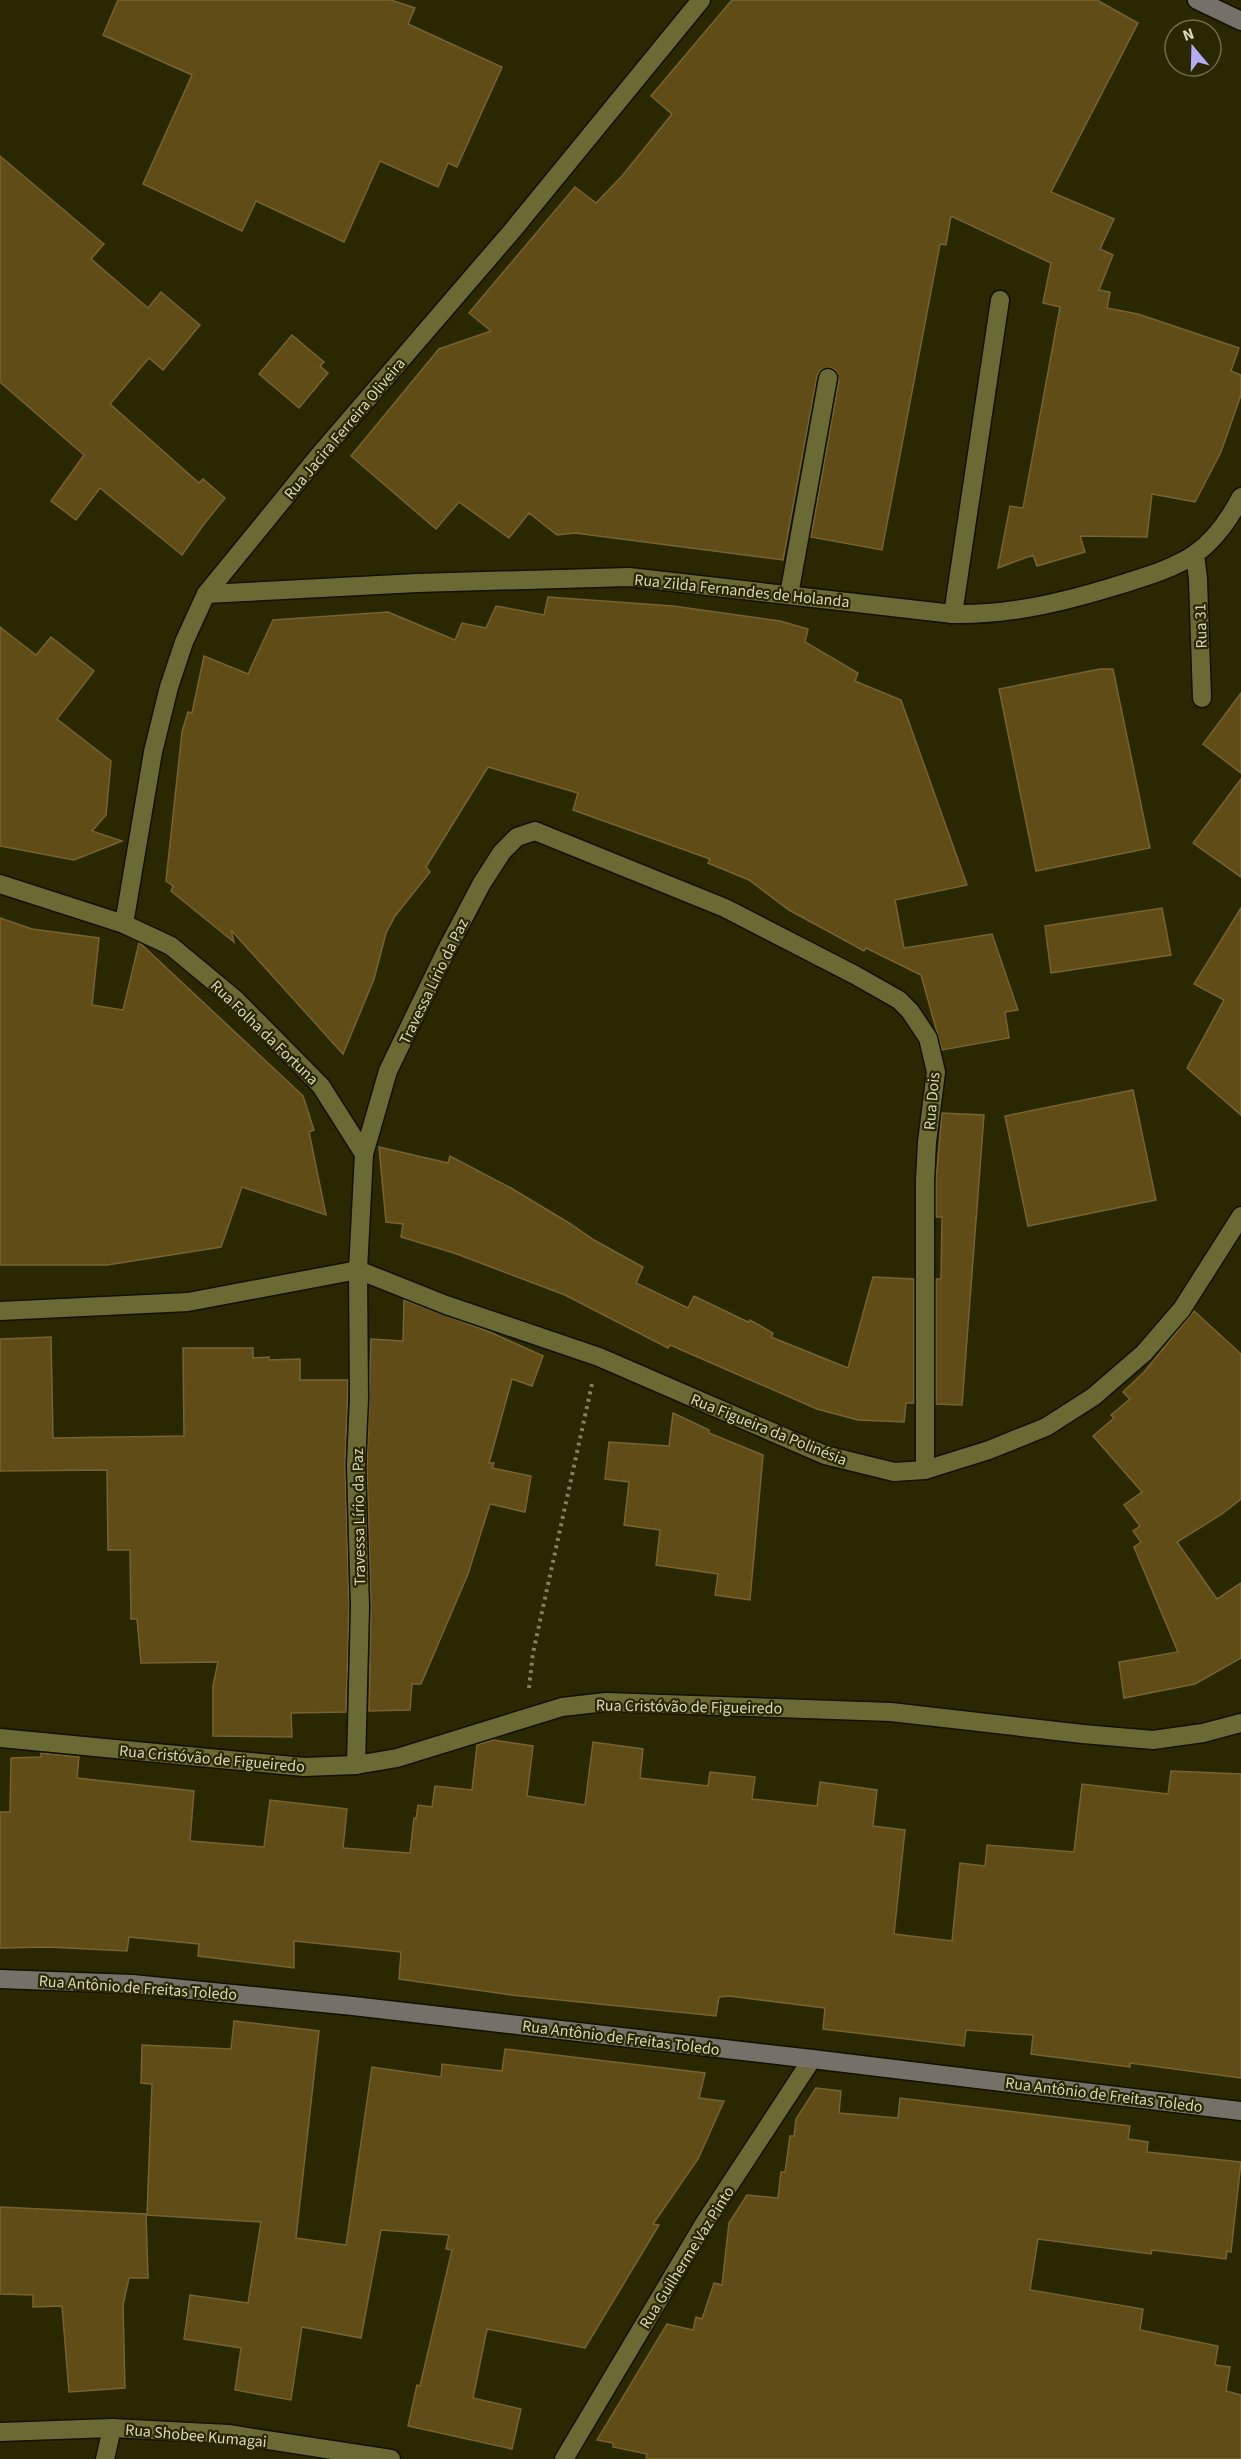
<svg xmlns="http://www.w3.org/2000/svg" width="1241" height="2459" font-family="'Source Sans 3',sans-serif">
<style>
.building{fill:#5f4c16;stroke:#77632e;stroke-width:1.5}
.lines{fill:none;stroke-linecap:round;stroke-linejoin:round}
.lane-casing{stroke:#110;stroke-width:21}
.street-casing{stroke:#110;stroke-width:21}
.secondary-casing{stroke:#110;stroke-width:21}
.path{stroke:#828261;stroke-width:4;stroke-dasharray:3 4.5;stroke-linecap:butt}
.lane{stroke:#6a6a34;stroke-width:18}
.street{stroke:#6a6a34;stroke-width:18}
.secondary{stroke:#757168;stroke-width:18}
.labels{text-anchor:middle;stroke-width:4.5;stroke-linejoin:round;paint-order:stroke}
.street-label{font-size:16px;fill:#d7d8bc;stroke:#292800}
</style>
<rect width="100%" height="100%" fill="#292800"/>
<g class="building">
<path d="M118,0H391L415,8L408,24L502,67L457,167L448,163L438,187L380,161L344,242L256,201L242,231L143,184L192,75L103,35Z"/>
<path d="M732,0H1097L1138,23L1051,192L1114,219L1100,249L1113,255L1099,290L1110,292L1107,308L1138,314L1239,348L1231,371L1241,375V395L1221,452L1195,502L1152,494L1147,537L1080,536L1085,552L1037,566L1033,555L998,568L1010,506L1023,508L1060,307L1043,303L1051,263L951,216L946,245L940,244L882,550L811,537L839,380L836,370L829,367L820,370L817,376L783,560L575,533L557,535L529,513L509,538L459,502L436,529L351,456L439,349L491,331L469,313L575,187L596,203L622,176L672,114L651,96Z"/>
<path d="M0,156L104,244L91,259L148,308L161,292L200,325L163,370L149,358L110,404L199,483L203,479L225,498L204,524L182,555L100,488L76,520L51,501L84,455L0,382Z"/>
<path d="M292,335L324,362L320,366L328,373L299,408L259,374Z"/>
<path d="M548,597L673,606L780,621L808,629L805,642L858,673L855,681L901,700L967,885L895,900L904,948L992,934L1018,1010L1005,1012L1009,1038L942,1050L921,975L866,948L864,951L846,941L789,910L749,880L708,863L710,859L573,810L578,793L488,767L426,867L430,872L395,916L386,933L374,979L343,1054L231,930L234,942L171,891L173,886L166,881L182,732L188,712L192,713L204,656L248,674L273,620L388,612L455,640L462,623L486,628L496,606L544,615Z"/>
<path d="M0,627L36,655L51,637L94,671L57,719L111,761L106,815L92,831L122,841L74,860L0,846Z"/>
<path d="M1100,669H1113L1150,848L1036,871L999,689Z"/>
<path d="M1241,693V773L1203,744Z"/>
<path d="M1241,779V877L1193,843Z"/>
<path d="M1162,908L1171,955L1051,973L1045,926Z"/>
<path d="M1241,908V1115L1187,1068L1224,1000L1194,984Z"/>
<path d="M0,918L32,929L99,938L92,1005L123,1010L139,943L141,944L303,1096L314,1130L309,1132L326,1215L242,1187L221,1247L107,1265H0Z"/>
<path d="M1133,1090L1156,1200L1028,1226L1005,1116Z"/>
<path d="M942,1113L984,1115L962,1405L936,1404V1279H941L942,1217H936V1180Z"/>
<path d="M379,1147L448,1163L450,1156L511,1188L569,1223L594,1240L643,1267L636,1283L688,1308L694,1296L748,1322L750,1320L773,1333L771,1337L848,1368L873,1277L914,1279V1403H906L904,1422L858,1420L817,1409L670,1345L668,1348L565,1295L454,1253L401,1237L403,1224L386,1222Z"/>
<path d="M404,1300L490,1332L543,1356L532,1386L512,1379L489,1463H494L492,1468L531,1476L525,1512L490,1504L468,1574L421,1684H412L410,1710L369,1711L371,1607L367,1465L371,1339L403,1341Z"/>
<path d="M1194,1311L1241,1354V1499L1222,1514L1177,1542L1217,1599L1241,1583V1658L1195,1684L1124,1698L1119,1662L1178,1652L1134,1547L1141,1542L1133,1531L1140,1526L1124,1505L1142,1492L1093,1436L1114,1418L1111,1415L1130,1399L1123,1392L1144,1372Z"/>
<path d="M51,1337L53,1438L184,1436L183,1348H253V1358L269,1357V1360L300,1359V1380H348L345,1464L349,1607L346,1712L291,1713L292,1737L213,1736V1686L218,1662L141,1663L137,1619H131L130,1550H108L107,1470L0,1471V1339Z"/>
<path d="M673,1413L709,1430V1433L763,1455L750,1600L715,1595L718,1574L656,1565L660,1530L624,1525L629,1482L605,1479L609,1442L669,1446Z"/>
<path d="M493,1740L533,1746L527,1796L585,1805L593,1742L643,1749L640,1778L708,1786L710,1772L755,1777L752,1799L817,1806L820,1782L877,1790L873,1826L905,1830L894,1934L952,1941L960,1863L985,1866L987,1845L1074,1852L1082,1784L1168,1794L1171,1771L1241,1774V2078L1130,2063V2067L1031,2054L1033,2035L966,2030L964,2046L823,2029L825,2008L729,1996L719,1997L716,2016L511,1995L399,1979L401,1952L294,1941V1968L198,1956L199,1944L129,1937L127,1951L48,1947L0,1948V1812H10L11,1758L41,1757V1753L79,1757L77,1778L194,1791L190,1841L264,1847L270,1800L347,1809L343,1848L410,1853L414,1818L416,1819L418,1805L432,1807L435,1786L472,1790L477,1745Z"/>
<path d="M234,2021L319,2031L296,2238L346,2245L372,2067L441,2077L442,2064L502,2071L505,2049L705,2073L699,2098L724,2101L698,2159L653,2224L659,2225L585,2348L487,2329L473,2398L521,2409L512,2449L408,2426L417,2385L420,2386L452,2250L446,2249L449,2235L381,2230L361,2338L302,2327L291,2400L235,2390L241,2348L184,2339L190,2295L248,2303L261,2222L147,2215L152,2084L141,2083L142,2045L231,2049Z"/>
<path d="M816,2088L841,2091L839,2113L898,2118L900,2098L1130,2126L1128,2139L1148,2142L1147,2152L1241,2162L1231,2252L1227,2251L1226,2259L1152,2250L1151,2254L1038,2239L1030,2290L1143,2309L1140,2330L1218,2346L1215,2365L1230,2367L1226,2391L1241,2395V2459H646L647,2454L613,2447V2443L597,2440L667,2324L693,2330L696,2317L702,2319L714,2283L722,2285L729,2223L747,2195L778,2198L781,2172H785L790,2136H794L796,2119Z"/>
<path d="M0,2207L146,2214L148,2278H129L123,2305L125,2388L69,2392L62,2306L33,2307V2295L0,2294Z"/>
</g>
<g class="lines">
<g class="lane-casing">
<g id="lane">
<path d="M1195,554L1198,579L1202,698"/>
<path d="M789,595L828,378"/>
</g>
</g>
<g class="street-casing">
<g id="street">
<path d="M206,594L417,583L629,577L953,614C1011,615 1064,602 1119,585C1144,577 1173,569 1195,554C1215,540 1230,518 1241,497"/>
<path d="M953,614L1000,300"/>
<path d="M0,884L124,924L171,946L236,1000L321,1086L364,1154L358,1270L359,1398L356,1465L360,1607L356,1765"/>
<path d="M124,924L153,752L169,687L184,642L206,594L321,453L512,231L701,0"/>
<path d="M364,1154L388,1071L445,953L482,883L502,852L517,837L535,831L725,908L855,975L899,1000L910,1011L928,1038L936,1072L927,1142L925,1180V1470"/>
<path d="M358,1270L446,1305L599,1357L825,1455L894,1472L925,1470L989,1450L1046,1427L1093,1397L1144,1353L1182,1309L1241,1216"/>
<path d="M0,1311L188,1302L358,1270"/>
<path d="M0,1738L304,1767L356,1765L397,1758L562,1707L606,1702L891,1712L1083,1734L1153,1740L1203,1733L1241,1723"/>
<path d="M0,2432L112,2428L228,2434L391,2459"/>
<path d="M105,2459L112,2428"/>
<path d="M564,2459L702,2227L812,2059"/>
</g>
</g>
<g class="secondary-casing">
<g id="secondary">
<path d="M1197,0L1241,21"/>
<path d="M0,1979L132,1984L353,2006L812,2059L1241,2111"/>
</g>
</g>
<path class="path" d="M529,1688L533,1653L592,1384"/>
<use href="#lane" class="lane"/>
<use href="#street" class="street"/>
<use href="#secondary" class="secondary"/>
</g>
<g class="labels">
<g class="street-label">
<text transform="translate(344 428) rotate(-50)" y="6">Rua Jacira Ferreira Oliveira</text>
<text transform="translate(742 590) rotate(6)" y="6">Rua Zilda Fernandes de Holanda</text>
<text transform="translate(1200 626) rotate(-92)" y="6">Rua 31</text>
<text transform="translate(433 981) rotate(-64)" y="6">Travessa Lírio da Paz</text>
<text transform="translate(265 1032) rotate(44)" y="6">Rua Folha da Fortuna</text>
<text transform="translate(931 1101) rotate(-85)" y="6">Rua Dois</text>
<text transform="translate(769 1429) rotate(22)" y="6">Rua Figueira da Polinésia</text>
<text transform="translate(358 1517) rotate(-91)" y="6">Travessa Lírio da Paz</text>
<text transform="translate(689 1706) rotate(1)" y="6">Rua Cristóvão de Figueiredo</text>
<text transform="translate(212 1758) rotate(5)" y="6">Rua Cristóvão de Figueiredo</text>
<text transform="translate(138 1987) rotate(4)" y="6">Rua Antônio de Freitas Toledo</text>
<text transform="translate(621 2037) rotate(7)" y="6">Rua Antônio de Freitas Toledo</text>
<text transform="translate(1104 2094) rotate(7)" y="6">Rua Antônio de Freitas Toledo</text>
<text transform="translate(686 2257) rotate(-58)" y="6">Rua Guilherme Vaz Pinto</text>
<text transform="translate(196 2435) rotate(5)" y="6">Rua Shobee Kumagai</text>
</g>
</g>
<g transform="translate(1193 48) rotate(341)"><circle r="28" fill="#292800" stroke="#6f6e4b" stroke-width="1.5"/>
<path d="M0-4.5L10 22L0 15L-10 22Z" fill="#b5acf8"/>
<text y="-9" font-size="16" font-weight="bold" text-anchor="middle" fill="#d7d8bc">N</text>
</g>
</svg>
